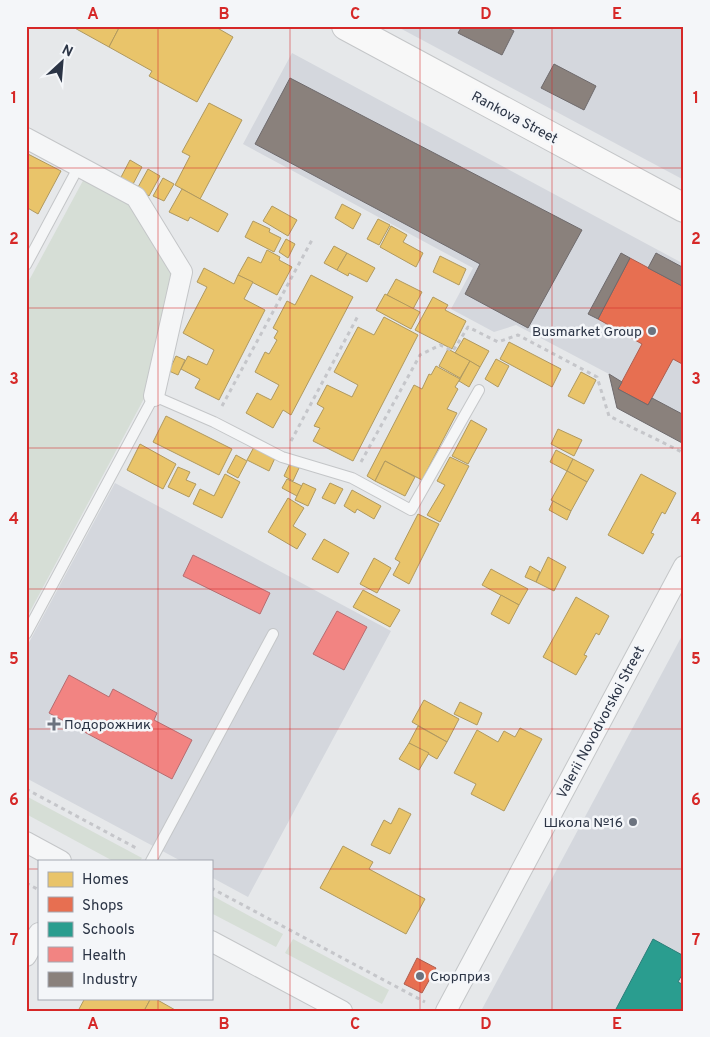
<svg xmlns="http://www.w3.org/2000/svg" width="710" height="1037" font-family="Overpass,sans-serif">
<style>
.built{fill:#d4d7dd}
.green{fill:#d6ded6}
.homes{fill:#e9c46a;stroke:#b0995f}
.shops{fill:#e76f51;stroke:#af5d4d}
.schools{fill:#2a9d8f;stroke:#2a7e79}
.health{fill:#f28482;stroke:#b66c70}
.industry{fill:#8a817c;stroke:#6e6a6c}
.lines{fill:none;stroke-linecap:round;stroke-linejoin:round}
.lane-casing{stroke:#c4c6c8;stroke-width:12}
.street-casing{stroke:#c4c6c8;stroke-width:22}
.secondary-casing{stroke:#c4c6c8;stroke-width:30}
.path{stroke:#c5c6ca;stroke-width:3;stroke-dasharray:4 4;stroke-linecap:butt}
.lane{stroke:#f5f6f7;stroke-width:10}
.street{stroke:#f5f6f7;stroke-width:20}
.secondary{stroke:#f8f8f8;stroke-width:28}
.grid{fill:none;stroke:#d62828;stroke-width:1;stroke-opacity:0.55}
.poi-dot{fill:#6c737f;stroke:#f4f6f9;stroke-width:2}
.labels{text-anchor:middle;stroke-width:5;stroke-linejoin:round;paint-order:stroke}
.street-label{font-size:14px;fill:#2b3445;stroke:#f4f6f9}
.poi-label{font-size:14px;fill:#2b3445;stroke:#f4f6f9;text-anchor:end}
.neatline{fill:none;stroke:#d62828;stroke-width:2}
.grid-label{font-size:16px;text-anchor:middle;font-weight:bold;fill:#d62828}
</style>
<rect width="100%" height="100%" fill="#e6e8ea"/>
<g class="built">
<path d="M396,26H684V180Z"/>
<path d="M292,53L684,264V444L609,374L516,325L494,332L451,309L473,268L243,144Z"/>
<path d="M115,483L391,631L248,897L211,877V861H181L26,778V648Z"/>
<path d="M684,632V1011H481Z"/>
</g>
<g class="green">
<path d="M85,177L131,201L175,274L147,393L26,619V286Z"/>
<path d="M26,796L142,858L140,861H113L26,814Z"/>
<path d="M211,895L283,934L276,947L211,913Z"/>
<path d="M293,939L389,990L382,1004L285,953Z"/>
</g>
<g class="homes">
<path d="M71,26H120L109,47Z"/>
<path d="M120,26H214L233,37L197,102L149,76L152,71L109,47Z"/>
<path d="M209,103L242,120L200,199L175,185L190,156L182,152Z"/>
<path d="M26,153L61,171L38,214L26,207Z"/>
<path d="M130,160L142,167L131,188L119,181Z"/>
<path d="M148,169L160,176L149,196L137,189Z"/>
<path d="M163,178L174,184L164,201L153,196Z"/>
<path d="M182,189L228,214L218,232L190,217L188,221L169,212Z"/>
<path d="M342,204L361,214L353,229L335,218Z"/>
<path d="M272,206L297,220L288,236L263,221Z"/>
<path d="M378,219L390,225L379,245L367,239Z"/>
<path d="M253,221L270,229L269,232L281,238L274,252L245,237Z"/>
<path d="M391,226L407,235L403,242L423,253L416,267L380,247Z"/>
<path d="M286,239L295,244L288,258L279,252Z"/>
<path d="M334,246L347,253L337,270L324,263Z"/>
<path d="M267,250L280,257L279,260L292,267L277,295L238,275L248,257L261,263Z"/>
<path d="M347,253L375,268L367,282L349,273L348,276L337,270Z"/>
<path d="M440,256L466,269L459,285L433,272Z"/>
<path d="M204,268L234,284L238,275L253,282L244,299L265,310L219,400L195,388L200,379L181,369L188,356L207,365L214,350L183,333L207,287L197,282Z"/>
<path d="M311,275L353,297L291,415L283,410L273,428L246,413L257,393L271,400L279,385L255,372L265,352L269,354L277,340L274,338L278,331L273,328L287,301L295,305Z"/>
<path d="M396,279L422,292L413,309L387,295Z"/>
<path d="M385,294L420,312L411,329L376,310Z"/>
<path d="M433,297L448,305L445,310L466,321L452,349L415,330Z"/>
<path d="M384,317L418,335L353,461L313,441L320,428L314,426L324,408L317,404L327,385L352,397L358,385L334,372L358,327L374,335Z"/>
<path d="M464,338L489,351L480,367L455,353Z"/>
<path d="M509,342L561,369L552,387L500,359Z"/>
<path d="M448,349L470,361L460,378L439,366Z"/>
<path d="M176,356L185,360L178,375L169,371Z"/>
<path d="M496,359L509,366L498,387L485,379Z"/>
<path d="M470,361L480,367L469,387L459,381Z"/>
<path d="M436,366L460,379L455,387L458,389L447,409L457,413L422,480L385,461L375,481L367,476L414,385L422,389L429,374L431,375Z"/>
<path d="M581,372L596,380L584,404L568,396Z"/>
<path d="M166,416L232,449L219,475L153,442Z"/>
<path d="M471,420L487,429L468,464L452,456Z"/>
<path d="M558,429L582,440L574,456L551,444Z"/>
<path d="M140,444L176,464L163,489L127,470Z"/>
<path d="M254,447L275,458L269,471L247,460Z"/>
<path d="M556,450L573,459L567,471L550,462Z"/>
<path d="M236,455L247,461L238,478L227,472Z"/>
<path d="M450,457L469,466L440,522L427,515L445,485L437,481Z"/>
<path d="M573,459L594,470L587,482L567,471Z"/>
<path d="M385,461L415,477L405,496L375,481Z"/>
<path d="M290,463L299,468L293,481L284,476Z"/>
<path d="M178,467L190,472L186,480L196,484L189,497L168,487Z"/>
<path d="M567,471L587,482L571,511L551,500Z"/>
<path d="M225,474L240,482L222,518L193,504L200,489L214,496Z"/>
<path d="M641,474L676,493L665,514L662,512L651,533L654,534L643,554L608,535Z"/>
<path d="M287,479L302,486L297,496L282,488Z"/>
<path d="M303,483L316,489L308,506L295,500Z"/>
<path d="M330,483L343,489L335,504L322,498Z"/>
<path d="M352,490L381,506L374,519L357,509L355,513L344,506Z"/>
<path d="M288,498L304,508L293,526L306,534L297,549L268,532Z"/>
<path d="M553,501L571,511L567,520L549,510Z"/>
<path d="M418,514L439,524L409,584L393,575L400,562L395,559Z"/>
<path d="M324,539L349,553L338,573L312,559Z"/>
<path d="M548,557L566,567L554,591L536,582Z"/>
<path d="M374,558L391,568L377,593L360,584Z"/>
<path d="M530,566L540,572L536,582L525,577Z"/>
<path d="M491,569L528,589L519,605L482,585Z"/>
<path d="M363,590L400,610L390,627L353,607Z"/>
<path d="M501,595L519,605L509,624L491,614Z"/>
<path d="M576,597L609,616L599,635L596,633L584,655L587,656L576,675L543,657Z"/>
<path d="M424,700L459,719L447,742L412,722Z"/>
<path d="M460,702L482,713L477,725L454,714Z"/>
<path d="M418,726L447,742L437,759L409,743Z"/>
<path d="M520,728L542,739L504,811L471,794L476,784L454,773L477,730L498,742L504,731L515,737Z"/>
<path d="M409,743L429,753L419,770L399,759Z"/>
<path d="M399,808L411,814L390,854L371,845L384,820L391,824Z"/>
<path d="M343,846L373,862L369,869L425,899L406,934L320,888Z"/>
<path d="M85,998H151L144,1011H78Z"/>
<path d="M151,998H154L177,1011H144Z"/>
</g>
<g class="shops">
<path d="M630,258L684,287V365L673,359L648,405L618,389L642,344L598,319Z"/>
<path d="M417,958L436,968L422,993L404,984Z"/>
</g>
<path class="schools" d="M653,939L684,956V971L678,982L684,985V1011H619L616,1009Z"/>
<g class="health">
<path d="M193,555L270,593L260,614L183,576Z"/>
<path d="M337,611L367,627L344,670L313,654Z"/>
<path d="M69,675L109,697L113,689L157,713L154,720L192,740L172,779L49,713Z"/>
</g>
<g class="industry">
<path d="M462,26H504L514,31L502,55L458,33Z"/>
<path d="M554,64L596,86L584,110L541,88Z"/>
<path d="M290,78L582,230L528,328L465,294L480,264L255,144Z"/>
<path d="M621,253L630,258L598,319L588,314Z"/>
<path d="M656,253L684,268V287L648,268Z"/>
<path d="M609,374L622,382L618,389L648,405L652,398L684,415V444L617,408Z"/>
</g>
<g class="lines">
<g class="lane-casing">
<g id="lane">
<path d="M26,265L79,166"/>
<path d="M26,634L154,396L214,422L282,457L352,478L411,510L479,390"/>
<path d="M151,861L273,634"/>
</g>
</g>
<g class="street-casing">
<g id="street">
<path d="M26,138L136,197L182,272L154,396"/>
<path d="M26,842L61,861"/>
<path d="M211,941L342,1011"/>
<path d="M26,956L39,933"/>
<path d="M446,1011L684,566"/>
</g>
</g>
<g class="secondary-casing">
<path id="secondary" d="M346,26L684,208"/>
</g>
<g class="path">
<path d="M222,406L313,238"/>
<path d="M291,441L359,314"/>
<path d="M361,462L420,355L440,345L453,351L468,327L498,342L518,335L597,377L609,416L684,453"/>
<path d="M26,789L138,849"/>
<path d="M26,883L39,890"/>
<path d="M211,888L425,1002"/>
</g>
<use href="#lane" class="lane"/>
<use href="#street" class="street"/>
<use href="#secondary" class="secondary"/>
</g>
<path class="grid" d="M158,26V861M290,26V1011M420,26V1011M552,26V1011M26,168H684M26,308H684M26,448H684M26,589H684M26,729H684M26,869H39M211,869H684M158,998V1011"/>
<g class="poi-dot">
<circle cx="652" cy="331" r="5"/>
<path d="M51.5 716.5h5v5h5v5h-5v5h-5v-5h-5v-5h5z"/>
<circle cx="633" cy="822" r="5"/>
<circle cx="420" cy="976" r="5"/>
</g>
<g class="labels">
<g class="street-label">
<text transform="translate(515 117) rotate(28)" y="5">Rankova Street</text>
<text transform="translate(600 722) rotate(-62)" y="5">Valerii Novodvorskoi Street</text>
</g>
<g class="poi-label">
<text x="642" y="336">Busmarket Group</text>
<text x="64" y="729" text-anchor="start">Подорожник</text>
<text x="623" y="827">Школа №16</text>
<text x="430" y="981" text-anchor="start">Сюрприз</text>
</g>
</g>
<rect width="710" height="1037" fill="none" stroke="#f4f6f9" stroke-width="55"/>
<rect x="38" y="860" width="175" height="140" fill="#f4f6f9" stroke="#a4a8b1"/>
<rect x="48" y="872" width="25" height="15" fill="#e9c46a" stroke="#a4a8b1"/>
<text x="82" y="884" font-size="15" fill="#2b3445">Homes</text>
<rect x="48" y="897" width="25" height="15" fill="#e76f51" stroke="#a4a8b1"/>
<text x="82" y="910" font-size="15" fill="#2b3445">Shops</text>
<rect x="48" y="922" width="25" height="15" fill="#2a9d8f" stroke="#a4a8b1"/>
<text x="82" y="934" font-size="15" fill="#2b3445">Schools</text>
<rect x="48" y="947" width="25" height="15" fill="#f28482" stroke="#a4a8b1"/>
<text x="82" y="960" font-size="15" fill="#2b3445">Health</text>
<rect x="48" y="972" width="25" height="15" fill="#8a817c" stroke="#a4a8b1"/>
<text x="82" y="984" font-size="15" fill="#2b3445">Industry</text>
<g transform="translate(62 62) rotate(26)" stroke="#f4f6f9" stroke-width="4" paint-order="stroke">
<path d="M0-4L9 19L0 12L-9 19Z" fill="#2b3445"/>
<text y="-8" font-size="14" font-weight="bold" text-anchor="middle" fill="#2b3445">N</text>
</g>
<rect x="28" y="28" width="654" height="982" class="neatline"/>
<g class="grid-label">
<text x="93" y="19">A</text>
<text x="224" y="19">B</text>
<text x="355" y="19">C</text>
<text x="486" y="19">D</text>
<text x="617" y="19">E</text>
<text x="14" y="103">1</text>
<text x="696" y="103">1</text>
<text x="14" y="244">2</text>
<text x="696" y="244">2</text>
<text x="14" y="384">3</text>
<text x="696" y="384">3</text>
<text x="14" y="524">4</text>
<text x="696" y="524">4</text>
<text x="14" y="664">5</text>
<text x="696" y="664">5</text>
<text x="14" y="805">6</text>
<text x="696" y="805">6</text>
<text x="14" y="945">7</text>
<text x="696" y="945">7</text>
<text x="93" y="1029">A</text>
<text x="224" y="1029">B</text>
<text x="355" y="1029">C</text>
<text x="486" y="1029">D</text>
<text x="617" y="1029">E</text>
</g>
</svg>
